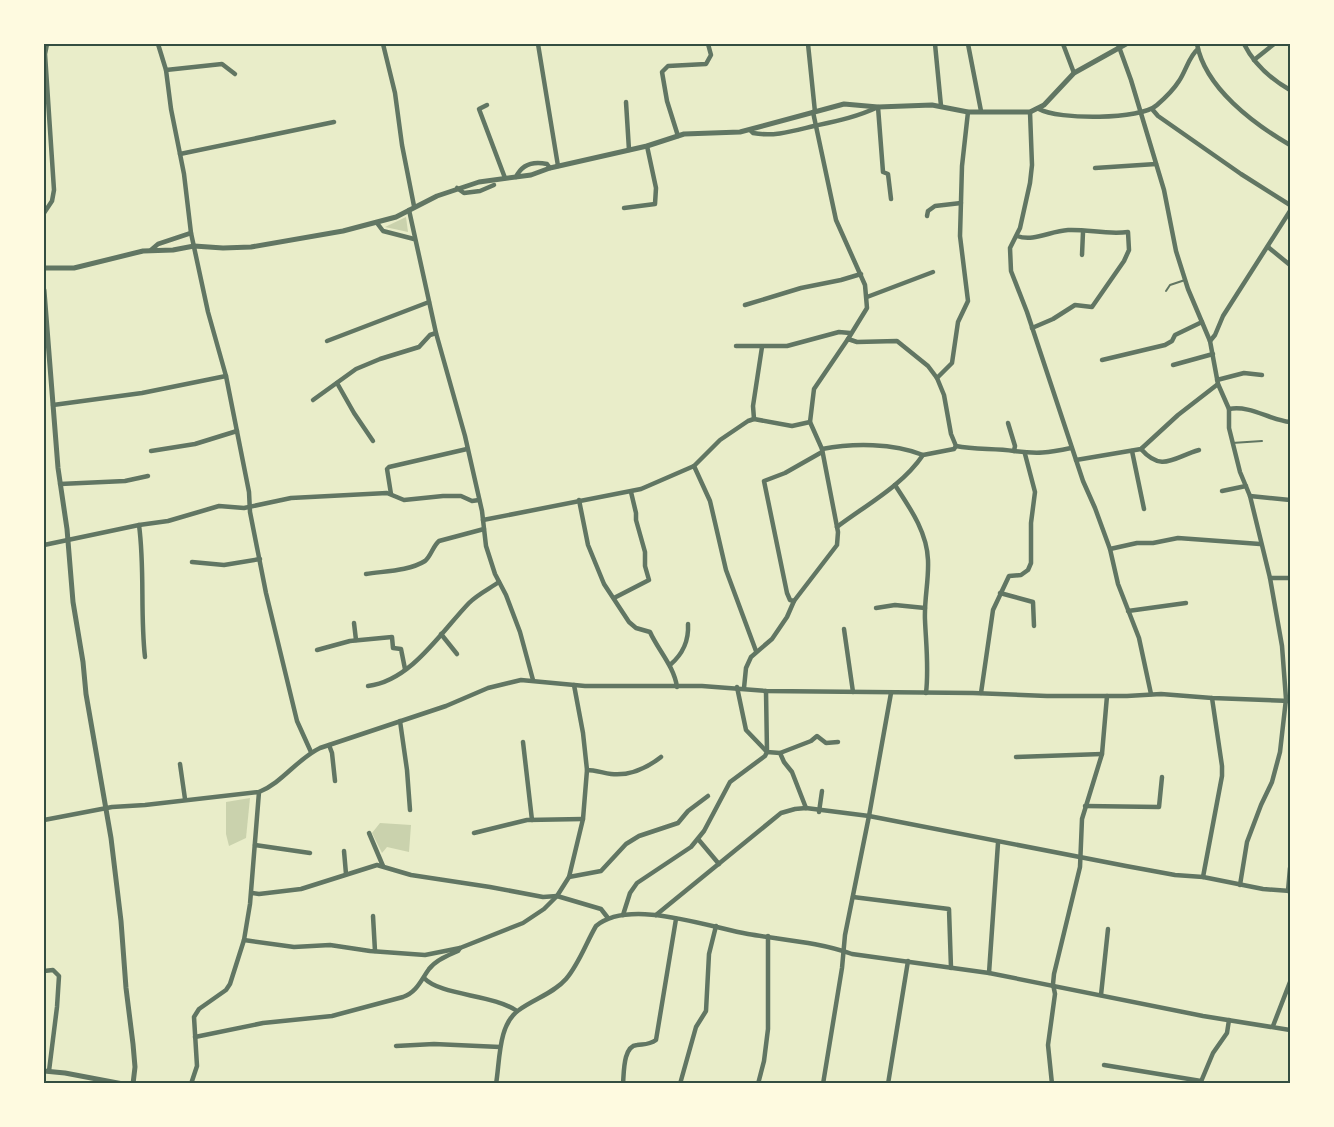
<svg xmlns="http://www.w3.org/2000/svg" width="1334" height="1127" font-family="Cabin,sans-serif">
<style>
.green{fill:#cad2ad}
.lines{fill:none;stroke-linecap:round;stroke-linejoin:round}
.service{stroke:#617663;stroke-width:2}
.minor{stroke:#617663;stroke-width:4.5}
.tertiary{stroke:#617663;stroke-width:5}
.neatline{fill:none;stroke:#344e41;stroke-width:2}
</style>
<rect width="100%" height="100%" fill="#e9edc9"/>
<g class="green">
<path d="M406,217L408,232L385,227Z"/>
<path d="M250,798L246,838L229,846L226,834V802Z"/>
<path d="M380,823L411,825L409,852L387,847L382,853L372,833Z"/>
</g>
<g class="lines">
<g class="service">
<path d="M1166,291L1170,285L1185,280"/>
<path d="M1232,443L1262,441"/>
</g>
<g class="minor">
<path d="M158,44L166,70L171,109L184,174L191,233L208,312L226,376L249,492L250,512L266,593L297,721L311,752"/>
<path d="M383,44L395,93L402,145L414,206"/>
<path d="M538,44L558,166"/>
<path d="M808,44L815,112"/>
<path d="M935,44L941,106"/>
<path d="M968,44L981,111"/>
<path d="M1063,44L1074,73"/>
<path d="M1118,44L1131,80L1164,190L1176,251L1188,289L1210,341L1218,384L1229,409V428L1240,472L1250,496L1270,578L1282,646L1286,699L1280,752L1272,782L1261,805L1247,842L1240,885"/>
<path d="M1197,44C1205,88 1254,124 1290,145"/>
<path d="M1244,44C1254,64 1271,79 1290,90"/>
<path d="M1254,60L1274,44"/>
<path d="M166,70L222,64L235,74"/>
<path d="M626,102L629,150"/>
<path d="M487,105L479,109L505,178"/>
<path d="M1039,109C1058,120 1141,120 1157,105C1165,98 1174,89 1179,81C1186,71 1189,56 1198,49"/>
<path d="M1152,109L1158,116L1241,174L1290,205"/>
<path d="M813,112L836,220L865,285L867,308L848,339"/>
<path d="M1030,112L1032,165L1030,183L1020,228L1010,248L1011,271L1027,312L1083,481L1095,508L1110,549L1118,584L1139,638L1151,694"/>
<path d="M750,130L753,133C774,137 793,131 814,126C837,121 857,117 878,107L883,172L888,174L891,199"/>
<path d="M678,136L667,101L662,72L668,66L706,64L711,55L708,44"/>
<path d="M180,154L334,122"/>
<path d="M1095,168L1156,164"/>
<path d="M516,177C522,164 533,161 547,164L550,168"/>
<path d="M457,188L464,193L480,191L494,185"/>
<path d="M624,208L655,204L656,188L647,146"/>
<path d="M409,210L436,333L465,436L482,511L486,546L495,574L506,595L520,632L533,680"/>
<path d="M44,213L52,201L54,190L45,54L47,44"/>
<path d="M927,216L928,211L935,206L961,203"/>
<path d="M377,223L383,231L414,239"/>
<path d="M1017,236C1034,242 1050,231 1068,230C1088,229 1107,235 1128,232L1129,250L1124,261L1092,307L1075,305L1053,319L1032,328"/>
<path d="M1268,247L1290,265"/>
<path d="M151,250L158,244L191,233"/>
<path d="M1082,255L1083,232"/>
<path d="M867,297L933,272"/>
<path d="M745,305L801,288L841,280L861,274"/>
<path d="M327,341L429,302"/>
<path d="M1210,341L1215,335L1223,316L1290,211"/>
<path d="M736,346H787L839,332L850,333"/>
<path d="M1102,360L1165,345L1172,341L1175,335L1202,322"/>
<path d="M1173,365L1213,354"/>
<path d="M937,378L952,363L958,322L968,301L960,236L962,166L968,112"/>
<path d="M1217,380L1244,373L1262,375"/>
<path d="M337,383L354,413L373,441"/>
<path d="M313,400L356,369L380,359L419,347L430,335L436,333"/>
<path d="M53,405L142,393L226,376"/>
<path d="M1229,409C1251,405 1269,420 1290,422"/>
<path d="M754,419L753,406L762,347"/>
<path d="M1008,423L1015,446L1014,451"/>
<path d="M822,449C853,443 893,443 923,455"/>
<path d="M1141,449C1162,473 1174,457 1199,450"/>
<path d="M151,451L195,444L237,431"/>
<path d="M1132,451L1144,509"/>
<path d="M1076,460L1141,449L1178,415L1218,384"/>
<path d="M694,466L710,501L726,570L756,651"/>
<path d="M60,484L125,481L148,476"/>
<path d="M895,485C910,508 927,532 928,560C929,580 924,600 925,620C926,644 929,668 926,693"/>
<path d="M1222,491L1246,486"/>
<path d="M391,494L387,469L389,467L467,449"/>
<path d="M1250,496L1290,500"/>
<path d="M579,500L588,545L604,584L629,622L636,628L650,632C658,650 674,666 677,687"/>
<path d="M483,520L641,489L694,466L720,440L748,421L754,419L792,426L810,422"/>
<path d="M139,525C145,569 140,613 145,657"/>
<path d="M837,527C866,505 902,486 923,455L954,449L956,446"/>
<path d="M44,545L139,525L168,521L219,506L244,508L291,498L387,493L404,500L443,496H461L472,501L479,500"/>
<path d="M1110,549L1137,543H1153L1178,538L1260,544"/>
<path d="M192,562L224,565L260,559"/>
<path d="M366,574C385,571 409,571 425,561C431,556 433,546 439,541L484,529"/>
<path d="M1270,578H1290"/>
<path d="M1000,593L1033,602L1034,626"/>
<path d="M614,598L649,580L645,566V552L636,520V513L631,492"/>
<path d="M794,601L790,600L787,593L764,481L785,473L822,452"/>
<path d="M876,608L895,605L925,608"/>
<path d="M1128,611L1186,603"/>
<path d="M354,623L356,640"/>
<path d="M844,629L853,692"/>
<path d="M441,634L457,654"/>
<path d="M317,650L350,641L392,637L393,648L401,649L405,669"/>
<path d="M670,665C683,654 689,641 688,624"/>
<path d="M368,686C411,681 441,632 469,603C478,594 489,589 499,582"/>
<path d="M744,688L746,668L751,657L772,639L787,617L794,601L837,545L838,532L822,449L810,422L814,389L848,339L857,342L897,341L928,366L937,378L944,395L951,434L956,446C975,450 994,448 1014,451C1037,454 1048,453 1071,448"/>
<path d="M766,691L767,752L780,753L784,762L792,772L806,808"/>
<path d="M981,693L993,610L1009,576L1021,575L1028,570L1031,563V523L1035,492L1025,454"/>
<path d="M400,721L407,770L410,810"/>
<path d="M523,742L532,820"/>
<path d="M329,745L332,753L335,781"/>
<path d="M780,753L811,741L817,736L826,743L838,742"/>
<path d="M1016,757L1102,754"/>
<path d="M180,764L185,799"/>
<path d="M587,770C595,770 603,773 611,774C629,776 647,768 661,757"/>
<path d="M1085,806L1159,807L1162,777"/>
<path d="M819,812L822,791"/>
<path d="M44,820L112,807L145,805L259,792C282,783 297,759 320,748L446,706L488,688L521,680L585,686H702L766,691L973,693L1047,696H1127L1161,694L1212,698L1290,701"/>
<path d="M369,833L383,866"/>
<path d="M474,833L527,820L583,819"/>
<path d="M698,839L719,864"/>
<path d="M255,845L310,853"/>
<path d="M344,851L346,874"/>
<path d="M569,877L601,871L626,844L639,836L678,823L688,811L708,796"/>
<path d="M1203,877L1222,776V766L1212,698"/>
<path d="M1288,891L1290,868"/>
<path d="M252,893L259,894L301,889L377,865L411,875L490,887L543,897L557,896L601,909L608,918"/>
<path d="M853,897L949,909L951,968"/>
<path d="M623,915L630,893L637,883L691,847L704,831L730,782L765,756L767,752L746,730L737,687"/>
<path d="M656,915L781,813L795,809L806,808L869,816L1126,866L1175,875L1203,877L1263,889L1290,891"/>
<path d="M373,916L375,951"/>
<path d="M244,940L294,947L330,945L370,951L425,955L460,948L523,923L544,909L557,896L569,877L583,819L587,770L583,733L574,685"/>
<path d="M44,971L53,970L59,976L57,1007L49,1071"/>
<path d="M989,973L998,843"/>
<path d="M424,978C441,996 493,994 517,1011"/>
<path d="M1101,995L1108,929"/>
<path d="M1273,1026L1290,982"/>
<path d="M195,1037L263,1023L332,1016L403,997C417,992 421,980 429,969C436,960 448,955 458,951L460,948"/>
<path d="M396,1046L434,1044L500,1047"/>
<path d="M1104,1065L1201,1081"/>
<path d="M191,1084L197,1066L194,1017L199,1009L226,990L230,984L244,940L250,904L259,792"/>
<path d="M496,1084C500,1061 498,1024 519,1010C534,999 554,993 566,979C579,964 586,943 596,926C629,898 709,927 748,934C783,940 818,942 852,954L989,973L1203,1016L1290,1030"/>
<path d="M623,1084C624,1073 623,1046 637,1045C645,1044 649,1045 656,1040L676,919"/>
<path d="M680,1084L696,1027L706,1011L709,954L716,926"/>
<path d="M758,1084L764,1061L768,1029V936"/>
<path d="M823,1084L842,968L845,935L869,816L891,693"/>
<path d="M888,1084L908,961"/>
<path d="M1052,1084L1048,1045L1055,994L1053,984L1054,974L1080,867L1082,819L1102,754L1107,696"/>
<path d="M1200,1084L1213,1053L1227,1033L1229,1020"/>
</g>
<g class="tertiary">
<path d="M44,268H74L143,251L173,250L194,246L223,248L251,247L343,231L396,217L437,196L479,182L531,175L550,168L647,146L684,134L740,132L844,104L878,107L932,105L968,112H1030L1044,105L1074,73L1126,44"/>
<path d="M44,290L58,468L67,529L73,602L83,662L86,694L111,838L121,921L126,988L133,1044L135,1067L133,1084"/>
<path d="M44,1071L65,1073L123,1084"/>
</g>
</g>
<rect width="1334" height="1127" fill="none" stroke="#fefae0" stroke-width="90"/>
<rect x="45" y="45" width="1244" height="1037" class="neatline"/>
</svg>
